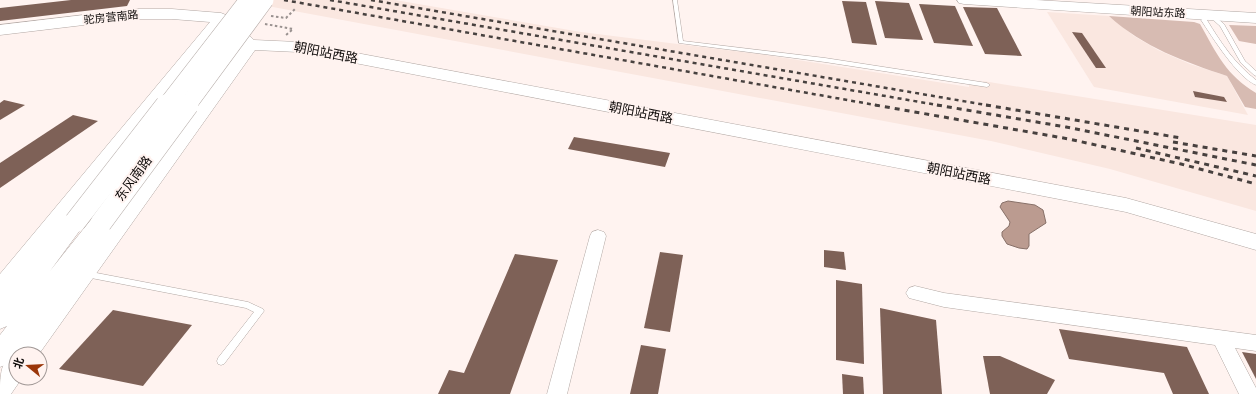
<svg xmlns="http://www.w3.org/2000/svg" width="1256" height="394" font-family="'Golos Text','Noto Sans SC',sans-serif">
<style>
.built{fill:#fae7e0}
.green{fill:#d7bbb2}
.water{fill:#bb9b90;stroke:#877068}
.building{fill:#7e6157}
.lines{fill:none;stroke-linecap:round;stroke-linejoin:round}
.lane-casing{stroke:#b1a7a3;stroke-width:1}
.street-casing{stroke:#b1a7a3;stroke-width:1}
.secondary-casing{stroke:#b1a7a3;stroke-width:1}
.primary-casing{stroke:#b1a7a3;stroke-width:1}
.path{stroke:#99918f;stroke-width:2;stroke-dasharray:2.5 2.5;stroke-linecap:butt}
.lane{fill:#fff;fill-rule:evenodd}
.street{fill:#fff;fill-rule:evenodd}
.secondary{fill:#fff;fill-rule:evenodd}
.primary{fill:#fff;fill-rule:evenodd}
.rail-far1{stroke:#47413f;stroke-width:2.5;stroke-dasharray:4 4;stroke-linecap:butt}
.rail{stroke:#47413f;stroke-width:3;stroke-dasharray:5 5;stroke-linecap:butt}
.primary-bridge-far1-casing{stroke:#b1a7a3;stroke-width:18;stroke-linecap:butt}
.primary-bridge-casing{stroke:#b1a7a3;stroke-width:22;stroke-linecap:butt}
.primary-bridge-far1{stroke:#fff;stroke-width:17}
.primary-bridge{stroke:#fff;stroke-width:21}
.labels{text-anchor:middle;stroke-width:4;stroke-linejoin:round;paint-order:stroke}
.far-street-label{font-size:11px;fill:#0f0b0a;stroke:#fff3f0}
.street-label{font-size:13px;fill:#0f0b0a;stroke:#fff3f0}
</style>
<rect width="100%" height="100%" fill="#fff3f0"/>
<g class="built">
<path d="M235,0H395L581,32L766,55L969,87V83L983,85V81L1256,125V211L1110,169L991,141Z"/>
<path d="M1047,12L1109,16L1134,36L1158,50L1190,64L1227,76L1248,115L1094,87Z"/>
</g>
<g class="green">
<path d="M1109,16L1194,22L1200,24C1217,54 1226,75 1256,93V109L1245,107L1227,76C1185,62 1143,47 1109,16Z"/>
<path d="M1229,25L1256,26V44L1239,41Z"/>
</g>
<path class="water" d="M1008,201L1035,205L1043,210L1046,223L1029,234V246L1027,249L1019,248L1007,244L1002,236V232L1009,226L1010,222L1000,207L1002,203Z"/>
<g class="building">
<path d="M71,0H130L127,6L0,21V8Z"/>
<path d="M842,1L866,2L877,45L852,43Z"/>
<path d="M875,1L909,3L923,40L885,38Z"/>
<path d="M919,4L955,6L973,46L934,43Z"/>
<path d="M963,7L997,8L1022,56L985,54Z"/>
<path d="M1072,32L1082,33L1106,68H1096Z"/>
<path d="M1193,91L1224,97L1227,102L1195,97Z"/>
<path d="M4,100L25,105L0,120V103Z"/>
<path d="M73,115L98,121L0,188V163Z"/>
<path d="M574,137L670,153L665,167L568,149Z"/>
<path d="M824,250L844,252L846,270L824,267Z"/>
<path d="M660,252L683,255L670,332L644,328Z"/>
<path d="M515,254L558,260L510,394H438L449,370L464,373Z"/>
<path d="M836,280L862,284L864,364L836,360Z"/>
<path d="M880,308L936,320L942,394H883Z"/>
<path d="M113,310L192,325L143,386L59,369Z"/>
<path d="M1059,329L1187,347L1209,394H1173L1164,373L1069,359Z"/>
<path d="M641,345L666,349L658,394H630Z"/>
<path d="M1242,352L1256,354V379Z"/>
<path d="M983,356H1000L1055,380L1047,394H990Z"/>
<path d="M842,374L863,377L864,394H843Z"/>
</g>
<g class="lines">
<g class="lane-casing">
<g id="lane">
<path d="M673,0H677L683,41L825,58L987,83L990,85L987,87L825,62L679,43Z"/>
<path d="M1211,13L1224,24L1245,61L1256,71V76L1254,75L1241,63L1220,26L1211,18L1207,20C1221,43 1235,64 1256,80V85C1237,77 1213,38 1201,20Z"/>
<path d="M86,271L248,302L263,309L264,311L224,364L221,365L218,364L217,361L218,358L254,312L246,308L86,277L83,276L82,274L83,272Z"/>
</g>
</g>
<g class="street-casing">
<g id="street">
<path d="M598,230L604,232L606,236L567,394H547L590,236L592,232Z"/>
<path d="M915,286L944,293L1256,335V351L1235,348L1256,388V394H1239L1215,345L944,307L909,298L906,293L909,288Z"/>
</g>
</g>
<g class="secondary-casing">
<g id="secondary">
<path d="M957,0H1036L1256,13V23L964,4L959,3Z"/>
<path d="M134,9H172L221,13L226,15L254,40L298,42L1126,198L1256,234V250L1126,212L298,52L255,50L39,354H16V378H22L11,394H0C0,380 0,361 12,355L15,346L241,46L222,27L8,298L0,300V274L210,22L172,19H134L0,35V25Z"/>
</g>
</g>
<g class="primary-casing">
<path id="primary" d="M75,214L83,216L86,222L50,271L93,217L101,215L109,217L112,223L10,363L0,367V335L7,326L0,329V299L67,216Z"/>
</g>
<g class="path">
<path d="M271,16L286,18L295,9"/>
<path d="M265,24L293,29L286,35"/>
</g>
<use href="#lane" class="lane"/>
<use href="#street" class="street"/>
<use href="#secondary" class="secondary"/>
<use href="#primary" class="primary"/>
<g class="rail-far1">
<path d="M284,0L881,106"/>
<path d="M330,0L943,106"/>
<path d="M371,0L992,106"/>
</g>
<g class="rail">
<path d="M875,105L1069,139L1181,164L1256,184"/>
<path d="M937,105L1066,127L1256,165"/>
<path d="M986,105L1181,138"/>
<path d="M1173,142L1256,156"/>
<path d="M1136,148L1256,176"/>
</g>
<g class="primary-bridge-far1-casing">
<g id="primary-bridge-far1">
<path d="M166,106L248,0"/>
<path d="M187,106L265,0"/>
</g>
</g>
<g class="primary-bridge-casing">
<g id="primary-bridge">
<path d="M75,222L166,105"/>
<path d="M101,223L188,105"/>
</g>
</g>
<use href="#primary-bridge-far1" class="primary-bridge-far1"/>
<use href="#primary-bridge" class="primary-bridge"/>
</g>
<g class="labels">
<g class="far-street-label">
<text transform="translate(1158 12) rotate(3)" y="4">朝阳站东路</text>
<text transform="translate(111 17) rotate(-6)" y="4">驼房营南路</text>
</g>
<g class="street-label">
<text transform="translate(326 52) rotate(11)" y="5">朝阳站西路</text>
<text transform="translate(641 112) rotate(11)" y="5">朝阳站西路</text>
<text transform="translate(959 173) rotate(11)" y="5">朝阳站西路</text>
<text transform="translate(133 178) rotate(-54)" y="5">东风南路</text>
</g>
</g>
<g transform="translate(28 366) rotate(288)"><circle r="19" fill="#fff3f0" stroke="#9f9694"/>
<path d="M0-3L7 15L0 10L-7 15Z" fill="#9b3609"/>
<text y="-6" font-size="11" font-weight="bold" text-anchor="middle" fill="#0f0b0a">北</text>
</g>
</svg>
